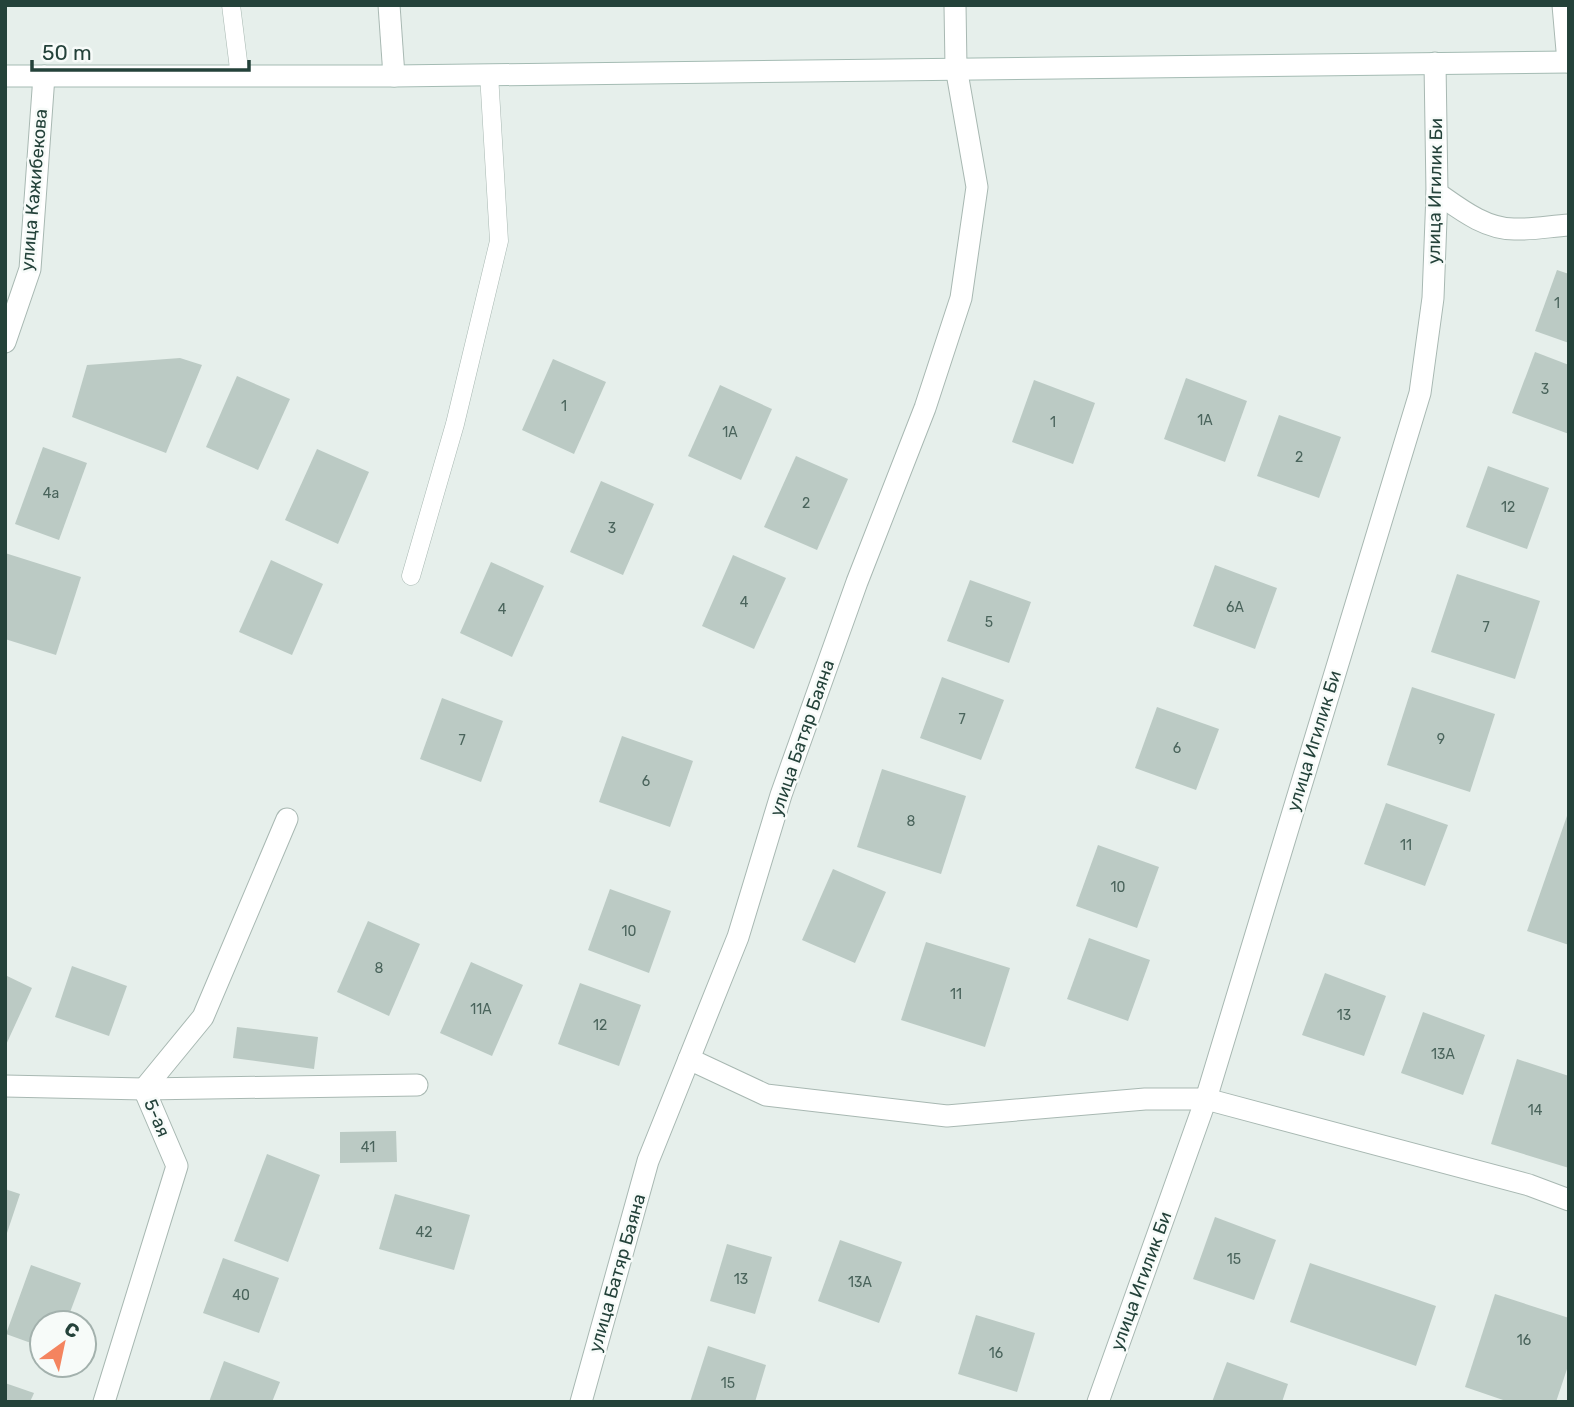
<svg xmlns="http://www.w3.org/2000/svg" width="1574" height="1407" font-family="Rubik,sans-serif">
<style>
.building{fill:#bbcac4}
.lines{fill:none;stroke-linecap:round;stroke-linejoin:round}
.service-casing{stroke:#a8b8b2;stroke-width:19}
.minor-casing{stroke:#a8b8b2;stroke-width:23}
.secondary-casing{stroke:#a4bbb3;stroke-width:23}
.service{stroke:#fff;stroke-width:18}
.minor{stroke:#fff;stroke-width:21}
.secondary{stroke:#fff;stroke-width:21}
.labels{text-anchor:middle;stroke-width:5;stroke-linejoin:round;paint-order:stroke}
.number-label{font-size:14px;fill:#4a645c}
.street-label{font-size:18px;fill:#24423a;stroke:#f7fbf9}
</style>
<rect width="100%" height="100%" fill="#e6efeb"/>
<g class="building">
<path d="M1557,270L1569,274V343L1535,331Z"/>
<path d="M1535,352L1569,365V434L1512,413Z"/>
<path d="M180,358L202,365L166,453L72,417L87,365Z"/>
<path d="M553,359L606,382L574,454L522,430Z"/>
<path d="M237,376L290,399L258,470L206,447Z"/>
<path d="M1186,378L1247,401L1225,462L1164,439Z"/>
<path d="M1034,380L1095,403L1073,464L1012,442Z"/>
<path d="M720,385L772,409L741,480L688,456Z"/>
<path d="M1279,415L1341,437L1319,498L1257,476Z"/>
<path d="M43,447L87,463L59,540L15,524Z"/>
<path d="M317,449L369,472L338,544L285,520Z"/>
<path d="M796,456L848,479L817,550L764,527Z"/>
<path d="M1488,466L1549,488L1527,549L1466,527Z"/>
<path d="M601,481L654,504L623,575L570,552Z"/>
<path d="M5,553L81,577L56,655L5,639Z"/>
<path d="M733,555L786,578L754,649L702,626Z"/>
<path d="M271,560L323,584L292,655L239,632Z"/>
<path d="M491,562L544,586L512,657L460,633Z"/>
<path d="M1215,565L1277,588L1255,649L1193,626Z"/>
<path d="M1457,574L1540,601L1515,679L1431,652Z"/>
<path d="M970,580L1031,602L1009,663L947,641Z"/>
<path d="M942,677L1004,700L981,760L920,738Z"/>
<path d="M1412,687L1495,714L1470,792L1387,765Z"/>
<path d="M442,698L503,721L481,782L420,759Z"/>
<path d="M1157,707L1219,729L1196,790L1135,768Z"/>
<path d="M622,736L693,761L670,827L599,802Z"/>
<path d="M882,769L966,796L941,874L857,847Z"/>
<path d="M1386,803L1448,825L1425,886L1364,864Z"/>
<path d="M1568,813H1569V945L1527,931Z"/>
<path d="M1098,845L1159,867L1137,928L1076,906Z"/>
<path d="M833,869L886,892L855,963L802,940Z"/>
<path d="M610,889L671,911L649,973L588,950Z"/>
<path d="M368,921L420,944L389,1016L337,992Z"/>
<path d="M1089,938L1150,960L1128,1021L1067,999Z"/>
<path d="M926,942L1010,968L985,1047L901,1020Z"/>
<path d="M471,962L523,985L492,1056L440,1033Z"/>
<path d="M72,966L127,986L109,1036L55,1017Z"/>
<path d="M1325,973L1386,996L1364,1056L1302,1035Z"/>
<path d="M5,975L32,988L5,1047Z"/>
<path d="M580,983L641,1005L619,1066L558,1044Z"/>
<path d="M1423,1012L1485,1035L1463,1095L1401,1073Z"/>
<path d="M237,1027L318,1037L314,1069L233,1058Z"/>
<path d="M1517,1059L1569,1076V1168L1491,1144Z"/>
<path d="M396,1131L397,1162L340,1163V1132Z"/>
<path d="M267,1154L320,1175L288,1262L234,1241Z"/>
<path d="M5,1189L20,1194L6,1236H5Z"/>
<path d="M395,1194L470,1215L454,1270L379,1249Z"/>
<path d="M1215,1217L1276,1240L1254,1300L1193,1279Z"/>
<path d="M840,1240L902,1262L879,1323L818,1301Z"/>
<path d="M727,1244L772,1257L755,1314L710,1301Z"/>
<path d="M223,1258L279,1278L259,1333L203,1313Z"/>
<path d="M1310,1263L1436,1306L1416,1366L1290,1322Z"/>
<path d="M31,1265L81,1283L66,1323H42V1347L6,1334Z"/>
<path d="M1495,1294L1569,1318V1363L1556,1402H1509L1465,1387Z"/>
<path d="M976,1315L1035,1333L1017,1392L958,1374Z"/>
<path d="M708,1346L766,1365L755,1402H690Z"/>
<path d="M224,1361L280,1382L272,1402H209Z"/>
<path d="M1227,1362L1288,1384L1282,1402H1212Z"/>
<path d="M5,1383L34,1393L30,1402H5Z"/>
</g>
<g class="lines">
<g class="service-casing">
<g id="service">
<path d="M231,5L240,77"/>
<path d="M411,576L455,424L499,241L489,74"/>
</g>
</g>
<g class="minor-casing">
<g id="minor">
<path d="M389,5L394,76"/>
<path d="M1563,5L1568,62"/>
<path d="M1437,193C1460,209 1485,229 1514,229C1532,230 1551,226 1569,225"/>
<path d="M5,342L30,269L44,76"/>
<path d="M689,1059L766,1095L947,1116L1145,1099H1206L1529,1185L1569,1200"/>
<path d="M5,1086L144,1089L417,1085"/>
<path d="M104,1402L177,1166L144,1089L203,1017L287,819"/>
<path d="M581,1402L648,1161L738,937L781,795L857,582L925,408L961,298L977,187L956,67L955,5"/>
<path d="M1098,1402L1206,1099L1420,393L1433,298L1437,193L1435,63"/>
</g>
</g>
<g class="secondary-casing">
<path id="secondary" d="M5,76H394L1569,62"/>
</g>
<use href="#service" class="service"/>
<use href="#minor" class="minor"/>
<use href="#secondary" class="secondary"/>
</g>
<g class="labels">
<g class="number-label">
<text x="1557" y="308">1</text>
<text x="1545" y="394">3</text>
<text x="564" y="411">1</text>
<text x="1205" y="425">1А</text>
<text x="1053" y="427">1</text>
<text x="730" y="437">1А</text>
<text x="1299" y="462">2</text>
<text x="51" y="498">4а</text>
<text x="806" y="508">2</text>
<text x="1508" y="512">12</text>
<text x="612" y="533">3</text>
<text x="744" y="607">4</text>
<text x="1235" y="612">6А</text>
<text x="502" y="614">4</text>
<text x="989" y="627">5</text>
<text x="1486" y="632">7</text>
<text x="962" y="724">7</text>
<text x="1441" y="744">9</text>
<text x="462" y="745">7</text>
<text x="1177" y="753">6</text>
<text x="646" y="786">6</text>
<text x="911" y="826">8</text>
<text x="1406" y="850">11</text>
<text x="1118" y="892">10</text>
<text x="629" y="936">10</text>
<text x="379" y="973">8</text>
<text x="956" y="999">11</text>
<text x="481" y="1014">11А</text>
<text x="1344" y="1020">13</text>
<text x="600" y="1030">12</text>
<text x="1443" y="1059">13А</text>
<text x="1535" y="1115">14</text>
<text x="368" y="1152">41</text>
<text x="424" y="1237">42</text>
<text x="1234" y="1264">15</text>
<text x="741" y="1284">13</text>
<text x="860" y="1287">13А</text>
<text x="241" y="1300">40</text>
<text x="1524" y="1345">16</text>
<text x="996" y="1358">16</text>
<text x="728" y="1388">15</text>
</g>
<g class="street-label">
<text transform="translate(34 190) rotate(-85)" y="6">улица Кажибекова</text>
<text transform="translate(1435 191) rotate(-89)" y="6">улица Игилик Би</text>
<text transform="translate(802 738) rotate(-71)" y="6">улица Батяр Баяна</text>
<text transform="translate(1314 741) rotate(-73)" y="6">улица Игилик Би</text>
<text transform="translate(157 1118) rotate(67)" y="6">5-ая</text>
<text transform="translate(617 1273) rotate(-74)" y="6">улица Батяр Баяна</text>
<text transform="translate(1141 1281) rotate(-70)" y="6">улица Игилик Би</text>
</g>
</g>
<rect width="1574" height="1407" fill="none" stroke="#24423a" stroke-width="14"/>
<g transform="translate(63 1344) rotate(33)"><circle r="33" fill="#f7fbf9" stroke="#a3b1ad" stroke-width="2"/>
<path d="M0-5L12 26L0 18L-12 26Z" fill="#f4845f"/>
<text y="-10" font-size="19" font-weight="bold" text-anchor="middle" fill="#24423a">С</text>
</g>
<path d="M32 60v10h217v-10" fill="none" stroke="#24423a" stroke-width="3.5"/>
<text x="42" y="60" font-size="21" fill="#24423a" stroke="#f7fbf9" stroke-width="5" paint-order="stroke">50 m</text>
</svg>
